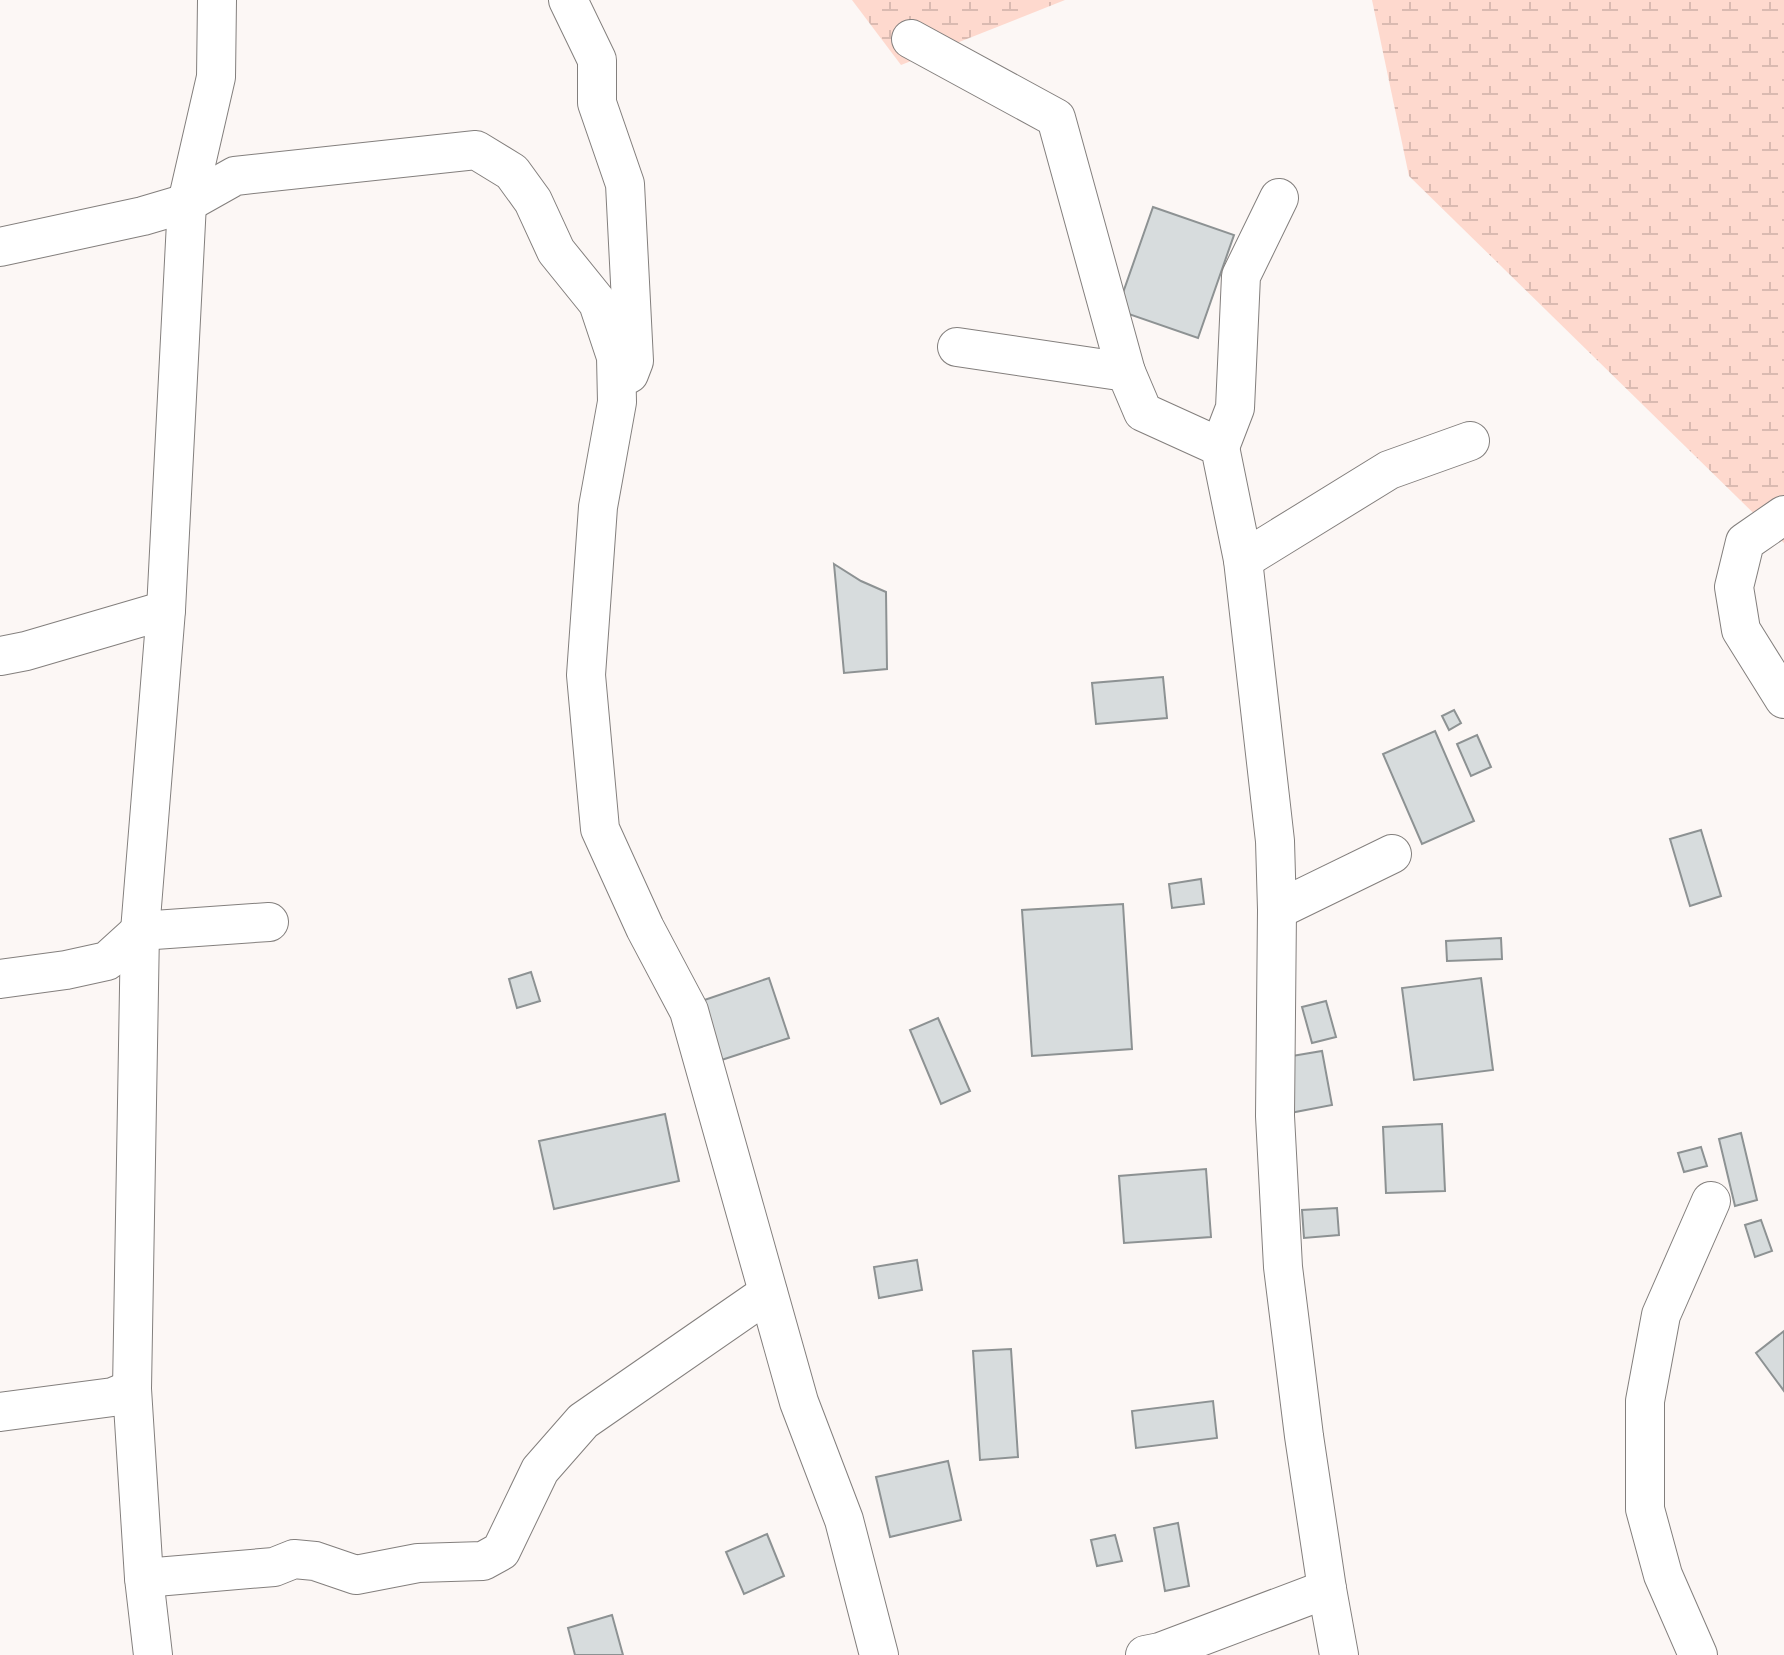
<svg xmlns="http://www.w3.org/2000/svg" width="1784" height="1655" font-family="'Open Sans',sans-serif">
<style>
.wetland{fill:url(#wetland-marsh)}
.building{fill:#d7dcdd;stroke:#8d9293;stroke-width:2}
.lines{fill:none;stroke-linecap:round;stroke-linejoin:round}
.minor-casing{stroke:#837f7d;stroke-width:40}
.minor{stroke:#fff;stroke-width:38}
</style>
<defs>
<pattern id="wetland-marsh" width="20" height="14" patternUnits="userSpaceOnUse" patternTransform="scale(2)"><rect width="20" height="14" fill="#fed9ce"/><path d="M1 5h8M5 5V1M11 12h8M15 12V8" fill="none" stroke="#dabab1"/></pattern>
</defs>
<rect width="100%" height="100%" fill="#fcf7f5"/>
<g class="wetland">
<path d="M852,0H1065L901,65Z"/>
<path d="M1372,0H1784V543L1409,176Z"/>
</g>
<g class="building">
<path d="M1153,207L1234,235L1198,338L1117,310Z"/>
<path d="M834,564L861,581L886,592L887,669L844,673Z"/>
<path d="M1163,677L1167,718L1096,724L1092,683Z"/>
<path d="M1454,710L1461,723L1449,730L1442,716Z"/>
<path d="M1435,731L1474,821L1422,844L1383,754Z"/>
<path d="M1477,735L1491,767L1471,776L1457,744Z"/>
<path d="M1701,830L1721,896L1690,906L1670,839Z"/>
<path d="M1201,879L1204,904L1172,908L1169,884Z"/>
<path d="M1123,904L1132,1049L1032,1056L1022,910Z"/>
<path d="M1501,938L1502,959L1447,961L1446,941Z"/>
<path d="M531,972L540,1001L517,1008L509,979Z"/>
<path d="M769,978L789,1038L697,1068L678,1009Z"/>
<path d="M1481,978L1493,1070L1414,1080L1402,988Z"/>
<path d="M1326,1001L1336,1037L1312,1043L1302,1007Z"/>
<path d="M938,1018L970,1091L941,1104L910,1030Z"/>
<path d="M1322,1051L1332,1105L1290,1113L1280,1058Z"/>
<path d="M665,1114L679,1181L554,1209L539,1141Z"/>
<path d="M1442,1124L1445,1191L1386,1193L1383,1127Z"/>
<path d="M1741,1133L1757,1200L1735,1206L1719,1139Z"/>
<path d="M1701,1147L1707,1166L1684,1172L1678,1153Z"/>
<path d="M1206,1169L1211,1237L1124,1243L1119,1176Z"/>
<path d="M1337,1208L1339,1235L1304,1238L1302,1210Z"/>
<path d="M1761,1220L1772,1251L1755,1257L1745,1225Z"/>
<path d="M917,1260L922,1290L879,1298L874,1267Z"/>
<path d="M1784,1331V1391L1756,1353Z"/>
<path d="M1011,1349L1018,1457L980,1460L973,1351Z"/>
<path d="M1213,1401L1217,1438L1136,1448L1132,1411Z"/>
<path d="M948,1461L961,1520L890,1537L876,1477Z"/>
<path d="M1178,1523L1189,1586L1165,1591L1154,1528Z"/>
<path d="M767,1534L784,1576L744,1594L726,1552Z"/>
<path d="M1115,1535L1122,1561L1097,1566L1091,1540Z"/>
<path d="M612,1615L623,1655H575L568,1628Z"/>
</g>
<g class="lines">
<g class="minor-casing">
<g id="minor">
<path d="M568,0L597,60V103L625,184L634,361L629,374"/>
<path d="M911,39L1056,118L1126,372"/>
<path d="M0,247L143,216L187,203L235,176L476,150L512,172L533,201L556,251L598,303L616,357L617,402L598,507L586,675L600,829L645,928L689,1011L799,1402L844,1520L879,1655"/>
<path d="M957,347L1126,372L1143,412L1220,447L1243,560L1275,841L1277,910L1275,1116L1283,1267L1304,1436L1327,1589L1339,1655"/>
<path d="M1220,447L1235,408L1241,276L1279,198"/>
<path d="M1784,515L1745,542L1734,587L1741,630L1784,699"/>
<path d="M1243,560L1389,470L1470,441"/>
<path d="M0,656L26,651L166,610"/>
<path d="M1277,910L1392,854"/>
<path d="M0,979L66,970L107,961L140,931L269,922"/>
<path d="M0,1412L113,1397L132,1389"/>
<path d="M144,1578L274,1567L294,1559L315,1561L356,1575L418,1563L483,1561L501,1551L540,1470L583,1421L768,1293"/>
<path d="M153,1655L144,1578L132,1389L140,931L166,610L187,203L216,77L217,0"/>
<path d="M1145,1655L1160,1652L1327,1589"/>
<path d="M1698,1655L1663,1575L1645,1509V1401L1661,1315L1711,1201"/>
</g>
</g>
<use href="#minor" class="minor"/>
</g>
</svg>
